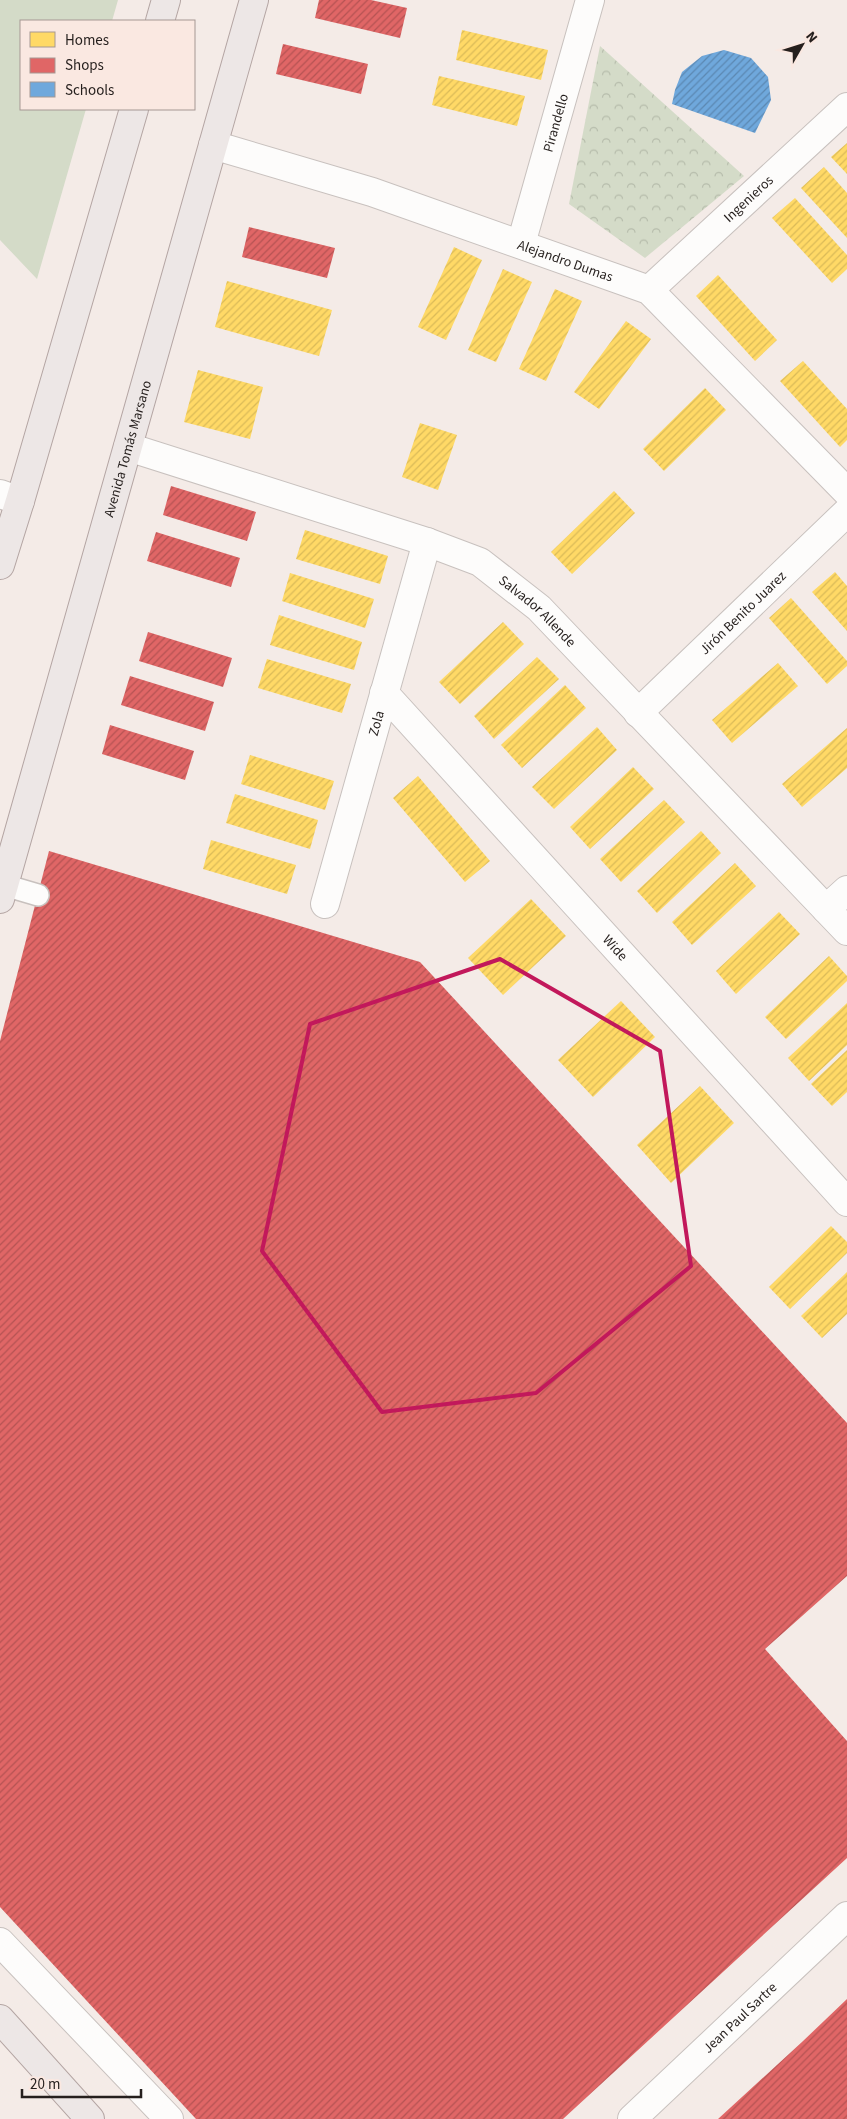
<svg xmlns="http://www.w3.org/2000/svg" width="847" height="2119" font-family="'Source Sans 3',sans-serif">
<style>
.park{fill:url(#park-crowns)}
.garden{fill:#d4dbc8}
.homes{fill:url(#homes-hatch)}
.shops{fill:url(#shops-hatch)}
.schools{fill:url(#schools-hatch)}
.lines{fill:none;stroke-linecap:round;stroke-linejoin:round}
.service-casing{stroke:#c8c1be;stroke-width:24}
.minor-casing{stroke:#c8c1be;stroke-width:30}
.tertiary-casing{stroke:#c8c1be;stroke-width:30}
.primary-casing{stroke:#b4a5a3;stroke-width:30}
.service{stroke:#fdfcfb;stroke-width:21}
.minor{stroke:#fdfcfb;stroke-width:28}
.tertiary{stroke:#fdfcfb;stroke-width:28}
.primary{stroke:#ede7e6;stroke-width:28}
.marked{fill:none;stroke:#c2185b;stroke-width:4;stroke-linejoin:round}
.labels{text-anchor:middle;stroke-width:5;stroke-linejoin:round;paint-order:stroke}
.street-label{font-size:14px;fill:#251f1d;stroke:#fae8e1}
</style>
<defs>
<pattern id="park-crowns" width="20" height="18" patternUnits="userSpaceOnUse" patternTransform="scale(1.25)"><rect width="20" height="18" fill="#d4dbc8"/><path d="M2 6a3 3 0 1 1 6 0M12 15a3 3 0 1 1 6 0" fill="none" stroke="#b6bcab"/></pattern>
<pattern id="homes-hatch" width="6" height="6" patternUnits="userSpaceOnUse" patternTransform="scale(1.25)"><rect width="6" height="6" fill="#ffd966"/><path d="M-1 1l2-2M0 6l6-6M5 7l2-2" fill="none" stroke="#daba58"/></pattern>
<pattern id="shops-hatch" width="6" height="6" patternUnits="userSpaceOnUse" patternTransform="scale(1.25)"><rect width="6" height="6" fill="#e06666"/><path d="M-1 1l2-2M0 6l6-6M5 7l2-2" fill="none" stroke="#b55353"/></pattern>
<pattern id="schools-hatch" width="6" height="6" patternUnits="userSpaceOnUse" patternTransform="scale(1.25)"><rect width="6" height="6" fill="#6fa8dc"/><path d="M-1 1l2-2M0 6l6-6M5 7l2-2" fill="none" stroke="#5b88b2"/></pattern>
</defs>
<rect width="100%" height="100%" fill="#f4ebe7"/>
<path class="park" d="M600,46L744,176L645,258L569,204Z"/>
<path class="garden" d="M0,0H118L112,21H21V109H86L37,279L0,240Z"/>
<g class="homes">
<path d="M462,30L548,50L541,80L456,60Z"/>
<path d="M439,76L525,96L517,126L432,105Z"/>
<path d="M847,143V174L831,157Z"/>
<path d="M824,167L847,193V238L801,188Z"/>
<path d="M795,198L847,255V269L832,283L772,218Z"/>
<path d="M454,247L482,260L446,340L418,327Z"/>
<path d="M503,269L532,282L496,362L468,350Z"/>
<path d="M718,275L777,340L755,361L696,296Z"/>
<path d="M227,281L332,310L319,356L215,327Z"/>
<path d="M555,289L582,301L546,381L519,369Z"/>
<path d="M626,321L651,339L599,409L574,392Z"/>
<path d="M803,361L847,409V440L840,447L780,381Z"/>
<path d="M198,370L263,387L250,439L184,422Z"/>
<path d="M705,388L726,410L664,471L643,449Z"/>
<path d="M420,423L457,435L438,490L402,477Z"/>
<path d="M614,491L635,513L572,574L551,552Z"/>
<path d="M305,530L388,556L380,584L296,559Z"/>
<path d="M835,572L847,586V631L812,592Z"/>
<path d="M290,573L374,599L365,628L282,601Z"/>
<path d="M791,598L847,661V666L827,684L769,618Z"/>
<path d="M279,615L362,642L354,670L270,645Z"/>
<path d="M503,622L524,644L460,704L439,682Z"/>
<path d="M537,657L559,679L494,739L474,716Z"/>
<path d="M267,659L351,684L342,713L258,688Z"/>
<path d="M778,663L798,686L732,743L712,720Z"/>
<path d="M565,685L586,708L522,768L501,745Z"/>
<path d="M597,727L617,750L554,809L532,787Z"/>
<path d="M847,728V768L802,807L782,784Z"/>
<path d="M250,755L334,781L325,810L241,784Z"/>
<path d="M633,767L654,789L590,849L570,827Z"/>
<path d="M418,776L490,861L465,882L393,798Z"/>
<path d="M235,794L318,820L310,849L226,823Z"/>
<path d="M664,800L685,822L621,882L600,859Z"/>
<path d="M701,831L721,853L657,913L637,891Z"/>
<path d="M211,840L296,865L287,894L203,869Z"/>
<path d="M735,863L756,886L692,945L672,922Z"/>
<path d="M531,899L566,936L503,995L468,958Z"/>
<path d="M779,912L800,934L736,994L716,971Z"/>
<path d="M829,956L847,976V981L786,1039L765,1017Z"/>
<path d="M621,1001L655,1037L593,1097L558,1060Z"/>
<path d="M847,1003V1045L809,1081L788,1058Z"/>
<path d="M847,1050V1092L832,1106L811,1084Z"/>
<path d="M700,1086L734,1123L671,1183L637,1145Z"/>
<path d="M831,1226L847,1242V1253L790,1309L769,1287Z"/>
<path d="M847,1272V1314L822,1338L801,1316Z"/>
</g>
<g class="shops">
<path d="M319,0H371L407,8L400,38L315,18Z"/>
<path d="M283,44L368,64L361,94L276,74Z"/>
<path d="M249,227L335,248L327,278L242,257Z"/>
<path d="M171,486L256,512L247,541L163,515Z"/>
<path d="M156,532L240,558L231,587L147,561Z"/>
<path d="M148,632L232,658L223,687L139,661Z"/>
<path d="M130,676L214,702L205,731L121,705Z"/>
<path d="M110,725L194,751L185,780L102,754Z"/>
<path d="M49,851L420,962L847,1423V1576L765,1649L847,1741V1858L563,2119H196L0,1907V1041Z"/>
<path d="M847,1999V2119H718L802,2042Z"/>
</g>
<path class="schools" d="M724,50L751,58L768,77L771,100L755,133L672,104L675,90L682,72L702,56Z"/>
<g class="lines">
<g class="service-casing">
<path id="service" d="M4,885L38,895"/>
</g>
<g class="minor-casing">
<g id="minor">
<path id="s1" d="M213,145L372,192L649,290L847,492"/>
<path id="s2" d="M521,244L590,0"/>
<path id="s3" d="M649,290L847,107"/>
<path id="s4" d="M128,447L427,542L480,562L539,608L847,931"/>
<path d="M0,494L20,501"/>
<path id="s5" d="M384,693L847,1202"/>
<path id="s6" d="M638,713L847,512"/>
<path id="s7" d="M325,904L427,542"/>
<path d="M826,909L847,890"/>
<path id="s8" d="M632,2119L847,1916"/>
</g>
</g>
<g class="tertiary-casing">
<path id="tertiary" d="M0,1942L169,2119"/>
</g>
<g class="primary-casing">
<g id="primary">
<path d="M160,21L166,0"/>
<path d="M0,565L20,501L134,109"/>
<path id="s9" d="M0,899L254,0"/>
<path d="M0,2019L90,2119"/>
</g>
</g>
<use href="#service" class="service"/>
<use href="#minor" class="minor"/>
<use href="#tertiary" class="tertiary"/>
<use href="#primary" class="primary"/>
</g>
<path class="marked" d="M500,959L660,1051L691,1266L536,1393L382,1412L262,1251L310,1024Z"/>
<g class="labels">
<g class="street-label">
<text dy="5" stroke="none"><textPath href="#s2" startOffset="126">Pirandello</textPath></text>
<text dy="5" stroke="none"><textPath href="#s3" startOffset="135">Ingenieros</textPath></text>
<text dy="5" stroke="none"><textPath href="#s1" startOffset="371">Alejandro Dumas</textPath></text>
<text dy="5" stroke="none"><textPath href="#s9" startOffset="468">Avenida Tomás Marsano</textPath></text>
<text dy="5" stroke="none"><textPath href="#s4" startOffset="446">Salvador Allende</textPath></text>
<text dy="5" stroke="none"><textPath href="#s6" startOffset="145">Jirón Benito Juarez</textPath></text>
<text dy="5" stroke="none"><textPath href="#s7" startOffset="188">Zola</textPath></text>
<text dy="5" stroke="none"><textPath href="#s5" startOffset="344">Wide</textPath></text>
<text dy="5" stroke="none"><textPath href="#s8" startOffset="148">Jean Paul Sartre</textPath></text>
</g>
</g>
<rect x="20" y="20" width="175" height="90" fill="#fae8e1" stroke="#a59893"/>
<rect x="30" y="32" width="25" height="15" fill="#ffd966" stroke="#a59893"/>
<text x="65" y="45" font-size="15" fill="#251f1d">Homes</text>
<rect x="30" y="58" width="25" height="15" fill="#e06666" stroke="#a59893"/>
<text x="65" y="70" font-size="15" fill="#251f1d">Shops</text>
<rect x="30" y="82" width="25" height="15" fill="#6fa8dc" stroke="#a59893"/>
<text x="65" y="95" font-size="15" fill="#251f1d">Schools</text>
<g transform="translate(802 45) rotate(51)" stroke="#fae8e1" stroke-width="4" paint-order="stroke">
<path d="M0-4L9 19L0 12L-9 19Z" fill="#251f1d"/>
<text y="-8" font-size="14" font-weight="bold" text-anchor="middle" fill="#251f1d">N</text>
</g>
<path d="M22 2089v8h119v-8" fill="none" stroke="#251f1d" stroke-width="2.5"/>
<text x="30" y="2089" font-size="15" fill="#251f1d" stroke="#fae8e1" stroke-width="4" paint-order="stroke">20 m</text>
</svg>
